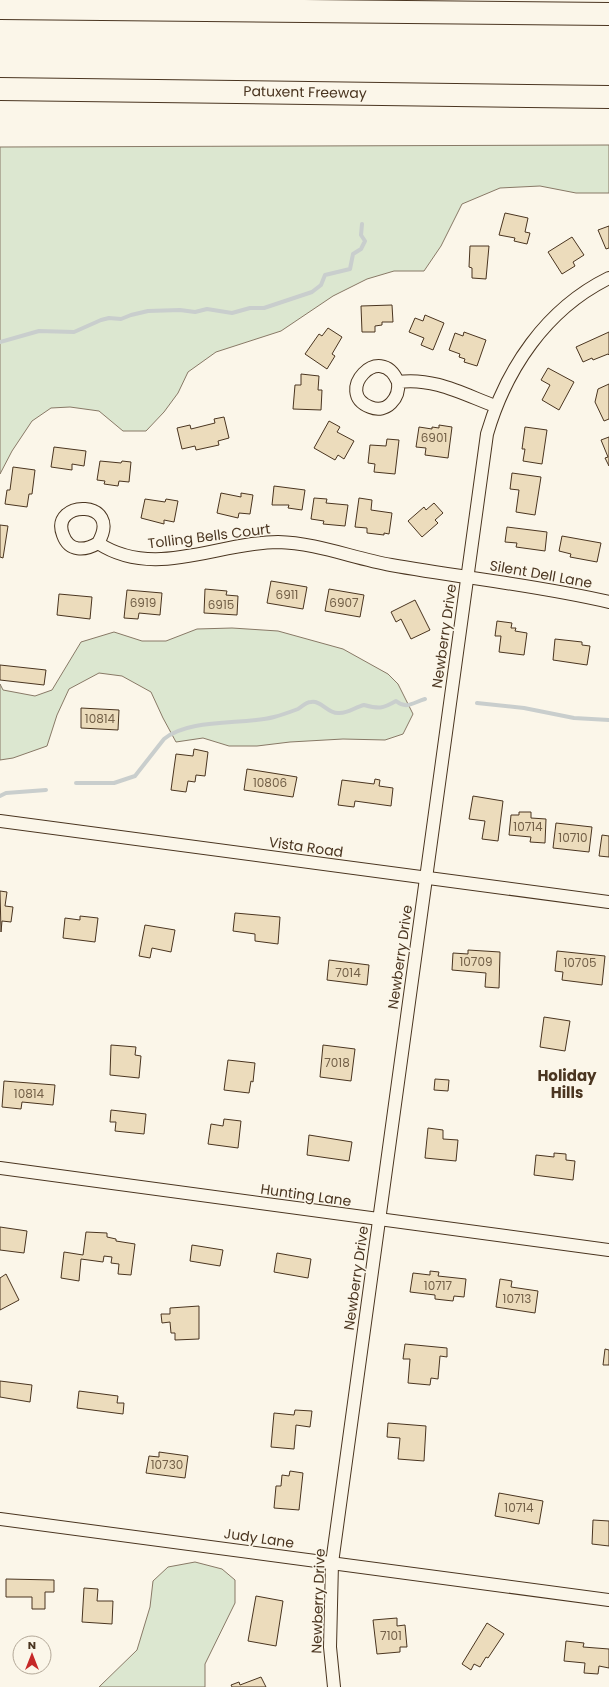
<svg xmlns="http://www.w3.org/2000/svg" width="609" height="1687" font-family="Poppins,sans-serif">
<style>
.green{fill:#dce7d0;stroke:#887966}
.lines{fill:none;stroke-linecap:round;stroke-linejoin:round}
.stream{stroke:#c9cecd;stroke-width:4}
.building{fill:#ecdcbc;stroke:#4a3520}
.street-casing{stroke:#4a3520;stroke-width:14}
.highway-casing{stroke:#4a3520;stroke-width:24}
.street{stroke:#fbf6e9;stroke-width:12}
.highway{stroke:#fbf6e9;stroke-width:22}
.labels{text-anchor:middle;stroke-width:3;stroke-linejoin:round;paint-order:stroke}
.number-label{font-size:12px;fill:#725f47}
.street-label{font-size:14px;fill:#4a3520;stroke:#fbf6e9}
.neighbourhood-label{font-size:15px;font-weight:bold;fill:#4a3520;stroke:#fbf6e9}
</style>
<rect width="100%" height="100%" fill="#fbf6e9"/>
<g class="green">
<path d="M609,145V193H576L540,186L500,188L462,204L441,246L424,271H394L367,279L333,296L281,331L216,352L188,372L178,393L164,412L146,431H123L99,411L70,407L51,408L32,421L12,451L0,474V147Z"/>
<path d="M232,628L278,631L343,649L388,674L398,684L413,714L403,734L385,740L343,739L290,742L257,746H229L203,738L176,742L163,718L151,692L122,676L99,673L69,689L57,715L47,746L13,758L0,760V684L3,690L35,696L52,690L81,642L114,632L142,641H166L197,629Z"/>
<path d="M195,1562L222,1569L235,1580V1603L205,1664V1687H99L137,1650L150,1607L153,1581L168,1567Z"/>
</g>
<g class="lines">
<g class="stream">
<path d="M0,342L39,331L74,332L101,320L109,318L121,319L131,315L148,311L180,310L195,312L207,309L232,313L250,308H264L312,292L321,285L325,275L350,269L353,254L361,249L365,241L361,235L362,224"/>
<path d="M477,703L524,708L574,718L609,720"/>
<path d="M76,783H114L135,776L164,739C189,718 244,725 274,717C282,715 290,712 298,709C302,707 305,702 311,702C321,700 327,713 338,713C348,714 355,707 364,705C379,709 382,709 396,701C407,710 414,702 425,699"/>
<path d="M0,796L6,793L46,790"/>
</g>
</g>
<g class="building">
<path d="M505,213L528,218L525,232L530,233L527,244L514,241L515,238L499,235Z"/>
<path d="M609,226V248L606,249L598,230Z"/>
<path d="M572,237L584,255L573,262L575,266L562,274L548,252Z"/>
<path d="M470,246H489L486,279L472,278V268L469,267Z"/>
<path d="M392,305L393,322H382V325L375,326V332H362L361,306Z"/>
<path d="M425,315L444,323L433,350L421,345L424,338L409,332L415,318L423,321Z"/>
<path d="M328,328L342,337L332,354L335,356L327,369L305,354L319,334L322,336Z"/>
<path d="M464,332L486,340L477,366L464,362L465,359L459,357L460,354L449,350L455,333L463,336Z"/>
<path d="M609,332V355L608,354L593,360L592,358L583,362L576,347Z"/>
<path d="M548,368L574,382L559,410L542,400L550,385L541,380Z"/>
<path d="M301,374L319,376L318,390H322L321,410L293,409L295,385H301Z"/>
<path d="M609,384V419L604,421L595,402L598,389Z"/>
<path d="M224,417L229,438L218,441L219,445L196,450L195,446L182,449L177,428L190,425L191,429L215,423L214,419Z"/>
<path d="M329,421L340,427L337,432L354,441L344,459L338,455L335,460L314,448Z"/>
<path d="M439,425L452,427L448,458L425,455L426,448L416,447L419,427L432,429V427L439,428Z"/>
<path d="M525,427L547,430L542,464L523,461L525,449H522Z"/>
<path d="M609,437V466L605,458L608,457L601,440Z"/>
<path d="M387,439L399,440L395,474L374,472L375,464L368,463L370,445L386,446Z"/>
<path d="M54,447L86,451L84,466L72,464V470L51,467Z"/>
<path d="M100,461L121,463L122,461L131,462L129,482L119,481L118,486L104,484L105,481L97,480Z"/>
<path d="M13,467L35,470L32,494H29L27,507L5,504L7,490H10Z"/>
<path d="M512,473L541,477L535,515L516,512L519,490L510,489Z"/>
<path d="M274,486L305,490L302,510L288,508L289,505H272Z"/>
<path d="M221,493L241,497V493L253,495L250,514L239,513L238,518L217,513Z"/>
<path d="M314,498L327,499L326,503L348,505L345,526L323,524L324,521L311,519Z"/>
<path d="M359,498L372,500L371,510L392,513L389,534L384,533V535L367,533V528L355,527Z"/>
<path d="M145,499L165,502L166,499L178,501L174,522L164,520V524L141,518Z"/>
<path d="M434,503L443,513L435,520L438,523L422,537L408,521L424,507L426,510Z"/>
<path d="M0,525L8,526L3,558L0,557Z"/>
<path d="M507,527L547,532L545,551L516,547L517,543L505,542Z"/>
<path d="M562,536L601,543L597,562L570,557L571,554L559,551Z"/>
<path d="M271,581L307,587L303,609L267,603Z"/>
<path d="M205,589L227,591L226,595L238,596L237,615L204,613Z"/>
<path d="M329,589L364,595L360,617L325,611Z"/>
<path d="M127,590L162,593L160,615L139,613L138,619L124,618Z"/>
<path d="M59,594L92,597L90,619L57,615Z"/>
<path d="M415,600L430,630L411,639L401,619L396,622L391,612Z"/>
<path d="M497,621L512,623L511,628H516L515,631L527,633L524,655L499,652L501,636H495Z"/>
<path d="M555,639L582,642V645L590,646L587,665L553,660Z"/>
<path d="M0,665L46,670L44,685L0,680Z"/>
<path d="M81,708L119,710L118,730L81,728Z"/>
<path d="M194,749L208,752L205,776L196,775L195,782L188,781L186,792L171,790L176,754L193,756Z"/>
<path d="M247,769L297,777L293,797L244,790Z"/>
<path d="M375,779L380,780L379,786L393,788L391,806L355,801L354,807L338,805L342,780L374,784Z"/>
<path d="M473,796L503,801L498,841L482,839L485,821L469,819Z"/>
<path d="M519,812H531V818L546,819L545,843L530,842L531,837L509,835L511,815H519Z"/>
<path d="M556,823L592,827L589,852L553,848Z"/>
<path d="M602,835L609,836V857L599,856Z"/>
<path d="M0,891L7,892L5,906L13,907L11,922L2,921L1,932Z"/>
<path d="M235,913L280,917L278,944L255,941V934L233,931Z"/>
<path d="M80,916L98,918L95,942L63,938L65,918L80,920Z"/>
<path d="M145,925L175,930L171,952L152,948L150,958L139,956Z"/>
<path d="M468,950L500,952L499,988L485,987L486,973L452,970L453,953L468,954Z"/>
<path d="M557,951L605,956L602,985L562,980L563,972L555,971Z"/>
<path d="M329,960L369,965L367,985L327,980Z"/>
<path d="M544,1017L570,1021L565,1051L540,1047Z"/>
<path d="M111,1045L136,1047L135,1055L141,1056L139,1078L110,1075Z"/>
<path d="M323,1045L355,1049L351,1081L320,1077Z"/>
<path d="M228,1060L255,1063L253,1082L251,1081L249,1093L224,1090Z"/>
<path d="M435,1079L449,1080L448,1091L434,1090Z"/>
<path d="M4,1081L55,1085L53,1105L22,1102L21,1109L2,1107Z"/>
<path d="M111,1110L146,1114L144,1134L115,1131L116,1122H110Z"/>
<path d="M224,1119L241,1121L238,1148L208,1144L211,1124L223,1126Z"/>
<path d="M428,1128L443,1130V1139L458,1140L456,1161L425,1158Z"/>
<path d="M309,1135L352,1142L349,1161L307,1155Z"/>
<path d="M554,1153L566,1154V1160L575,1161L573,1180L534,1175L536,1155L554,1157Z"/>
<path d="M0,1227L27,1231L24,1253L0,1250Z"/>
<path d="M86,1232L107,1233V1237L116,1239V1241L135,1244L131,1275L118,1274L119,1264L111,1263L112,1257L104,1256L103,1262L81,1259L79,1281L61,1278L64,1252L83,1255Z"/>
<path d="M192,1245L223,1250L220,1266L190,1261Z"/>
<path d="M277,1253L311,1259L308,1278L274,1272Z"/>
<path d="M430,1271L439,1272L438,1276L466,1279L464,1297L454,1296L453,1301L435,1299V1295L410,1292L413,1273L430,1275Z"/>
<path d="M6,1274L19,1300L0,1310V1278Z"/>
<path d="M500,1279L512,1281L511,1287L538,1291L535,1313L496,1307Z"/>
<path d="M199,1306V1339L175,1340V1333H171L170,1322L162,1323L161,1314H170V1308Z"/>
<path d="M405,1344L447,1348V1357L440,1356L438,1379L431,1378L430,1385L408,1383L410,1359H403Z"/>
<path d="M605,1349L609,1350V1365H603Z"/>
<path d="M0,1381L32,1385L30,1402L0,1397Z"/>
<path d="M79,1391L118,1396L117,1403H124L123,1414L77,1408Z"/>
<path d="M295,1410L312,1411L310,1427L296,1425L294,1449L271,1447L274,1413L294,1415Z"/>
<path d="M388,1423L426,1426L424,1461L398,1459L400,1438L387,1437Z"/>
<path d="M159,1452L188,1456L185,1478L146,1473L149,1456L159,1457Z"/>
<path d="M290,1471L303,1473L299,1510L274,1508L276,1486H281L282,1475L289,1476Z"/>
<path d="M499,1493L543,1501L539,1524L495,1516Z"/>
<path d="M593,1520L609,1521V1546L592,1544Z"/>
<path d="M6,1579L54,1580V1592H45V1609H32V1597H6Z"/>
<path d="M84,1588L98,1589L97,1601H113L112,1624L82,1622Z"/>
<path d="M256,1596L283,1601L276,1646L248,1641Z"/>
<path d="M397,1618V1626L405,1625L407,1647H400V1652L377,1654L373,1620Z"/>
<path d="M487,1623L504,1634L488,1658L486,1657L480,1667L474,1664L471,1670L462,1664Z"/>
<path d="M566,1641L584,1643L583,1647L609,1649V1668L599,1666L598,1674L584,1673L585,1663L564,1661Z"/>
<path d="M261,1677L266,1687H232L231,1685L239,1682L240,1685Z"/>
</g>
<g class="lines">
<g class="street-casing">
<g id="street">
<path d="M398,382C380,340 333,393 370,407C387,414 400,398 398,382C433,377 463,394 495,406"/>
<path d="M98,543C85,551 69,552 63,535C49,499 124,499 98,543C154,580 218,542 278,542C316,543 353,558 391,565C464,578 537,585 609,602"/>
<path d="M0,821L609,902"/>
<path d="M0,1168L609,1250"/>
<path d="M0,1519L609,1600"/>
<path d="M334,1687L330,1647L332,1563L487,434C506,369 546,309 609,278"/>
</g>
</g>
<g class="highway-casing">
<g id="highway">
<path d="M0,8L609,14"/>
<path d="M0,89L609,97"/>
</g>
</g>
<use href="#street" class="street"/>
<use href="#highway" class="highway"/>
</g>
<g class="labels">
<g class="number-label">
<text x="434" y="442">6901</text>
<text x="287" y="599">6911</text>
<text x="143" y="607">6919</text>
<text x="344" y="607">6907</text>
<text x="221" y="609">6915</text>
<text x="100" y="723">10814</text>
<text x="270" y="787">10806</text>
<text x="528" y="831">10714</text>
<text x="573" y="842">10710</text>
<text x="476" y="966">10709</text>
<text x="580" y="967">10705</text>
<text x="348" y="977">7014</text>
<text x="337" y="1067">7018</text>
<text x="29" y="1098">10814</text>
<text x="438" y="1290">10717</text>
<text x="517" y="1303">10713</text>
<text x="167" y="1469">10730</text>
<text x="519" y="1512">10714</text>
<text x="391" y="1640">7101</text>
</g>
<g class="street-label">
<text transform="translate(305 92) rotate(1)" y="5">Patuxent Freeway</text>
<text transform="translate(209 536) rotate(-7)" y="5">Tolling Bells Court</text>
<text transform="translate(541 574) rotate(10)" y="5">Silent Dell Lane</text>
<text transform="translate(444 636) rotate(-82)" y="5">Newberry Drive</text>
<text transform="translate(306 847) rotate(8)" y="5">Vista Road</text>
<text transform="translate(400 957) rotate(-82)" y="5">Newberry Drive</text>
<text transform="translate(306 1195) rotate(8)" y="5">Hunting Lane</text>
<text transform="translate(356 1278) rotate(-82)" y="5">Newberry Drive</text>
<text transform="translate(259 1538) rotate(8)" y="5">Judy Lane</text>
<text transform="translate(318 1601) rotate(-88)" y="5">Newberry Drive</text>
</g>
<g class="neighbourhood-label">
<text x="567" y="1081">Holiday<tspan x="567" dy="17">Hills</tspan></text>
</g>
</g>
<g transform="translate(32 1655)"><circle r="19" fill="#fbf6e9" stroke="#b4a999"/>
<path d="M0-3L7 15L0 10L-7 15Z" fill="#c62828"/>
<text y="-6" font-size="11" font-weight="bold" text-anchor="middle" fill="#4a3520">N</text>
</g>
</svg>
